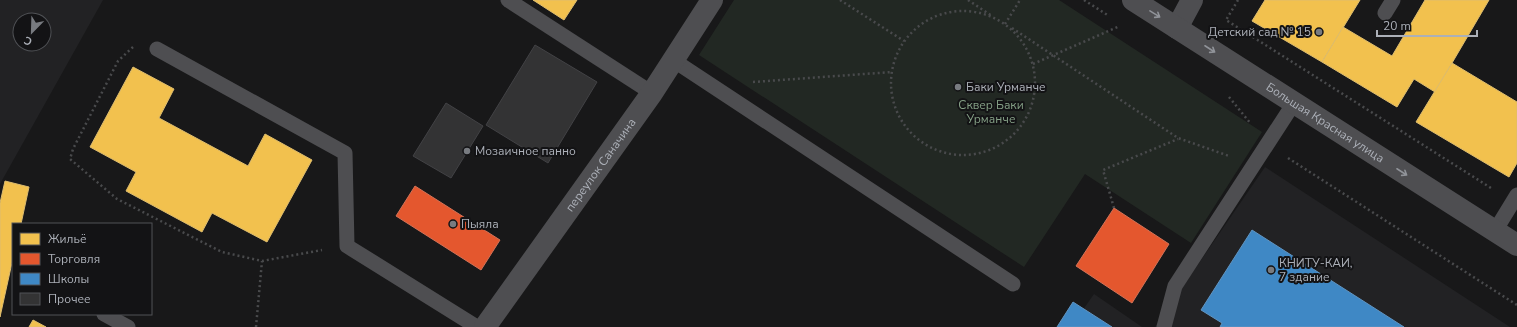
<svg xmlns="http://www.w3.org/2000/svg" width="1517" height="327" font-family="'Nunito Sans',sans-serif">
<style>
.built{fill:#222224;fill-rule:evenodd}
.green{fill:#222823}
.homes{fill:#f2c14e;stroke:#ddbc6e}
.shops{fill:#e4572e;stroke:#d37257}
.schools{fill:#3f88c5;stroke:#6094c1}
.building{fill:#333334;stroke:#424245}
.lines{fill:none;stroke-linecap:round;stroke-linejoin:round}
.path{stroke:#494a4c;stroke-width:2.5;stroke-dasharray:2 3;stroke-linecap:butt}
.service{stroke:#4e4e51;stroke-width:15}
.minor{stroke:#4e4e51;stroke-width:22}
.tertiary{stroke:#4e4e51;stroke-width:22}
.oneway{stroke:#909399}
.poi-dot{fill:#787b80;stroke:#131315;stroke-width:1.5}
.labels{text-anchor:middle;stroke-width:4;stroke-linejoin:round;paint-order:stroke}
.poi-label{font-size:12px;fill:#acb0b8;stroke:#131315;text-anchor:start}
.park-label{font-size:12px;fill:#85a086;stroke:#131315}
.street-label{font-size:12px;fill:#acb0b8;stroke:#131315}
</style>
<rect width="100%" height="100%" fill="#181819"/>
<g class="built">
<path d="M0,0H103L0,184ZM20,20H44V44H20Z"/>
<path d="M1265,167L1510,327H1155Z"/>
<path d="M1094,294L1142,327H1071Z"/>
</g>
<path class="green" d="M734,0H1059L1262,132L1191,243L1085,174L1024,267L699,55Z"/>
<g class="homes">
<path d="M533,0H577L564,20Z"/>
<path d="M1265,0H1360L1322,62L1252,21Z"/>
<path d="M1425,0H1489L1435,92L1414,79L1397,107L1322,62L1343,27L1392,56Z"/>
<path d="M1452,63L1517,102V163L1509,177L1416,122Z"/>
<path d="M133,67L174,89L159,118L248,166L265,134L312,160L267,242L212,213L202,232L126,191L136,172L90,147Z"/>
<path d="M5,181L29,187L21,224H13V258L0,317V203Z"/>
<path d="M33,320L46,327H29Z"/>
</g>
<g class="shops">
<path d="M415,186L500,240L481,270L396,216Z"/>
<path d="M1114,208L1169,244L1132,303L1076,266Z"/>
</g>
<g class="schools">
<path d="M1252,230L1404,327H1220L1222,323L1201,310Z"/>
<path d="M1073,302L1112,327H1057Z"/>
</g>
<g class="building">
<path d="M535,45L597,82L548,163L486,125Z"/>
<path d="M446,103L483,126L451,178L413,156Z"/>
</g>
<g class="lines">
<g class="path">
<path d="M840,0L904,41"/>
<path d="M968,0L992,16"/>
<path d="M1084,0L1109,16"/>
<path d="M1238,0L1226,20L1491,188"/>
<circle cx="963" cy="83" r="72"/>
<path d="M1005,24L1020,0"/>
<path d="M1012,28L1178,138L1229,156"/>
<path d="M133,47L118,61L73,149L70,159L117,199L222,252L262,261L322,250"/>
<path d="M1033,64L1120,26"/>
<path d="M753,82L892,72"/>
<path d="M1229,97L1251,124"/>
<path d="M1288,158L1517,305"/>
<path d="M1114,208L1103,170L1178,139"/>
<path d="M256,327L262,261"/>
</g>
<g class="service">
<path d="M508,0L652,93"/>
<path d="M1385,13L1393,0"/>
<path d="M157,49L345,153L347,246L477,327"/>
<path d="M673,60L1013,284"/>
<path d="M1495,231L1517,195"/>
<path d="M104,314L128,327"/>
<path d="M1164,327L1175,286L1294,103"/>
</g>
<g class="minor">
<path d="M1177,28L1192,0"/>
<path id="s1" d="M485,327L652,93L712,0"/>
</g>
<path class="tertiary" id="s2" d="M1133,0L1517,245"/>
</g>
<defs><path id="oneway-shaft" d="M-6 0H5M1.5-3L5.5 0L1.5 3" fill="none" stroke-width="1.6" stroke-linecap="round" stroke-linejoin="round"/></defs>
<g class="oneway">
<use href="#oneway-shaft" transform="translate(1155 14) rotate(32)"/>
<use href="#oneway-shaft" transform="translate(1210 49) rotate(33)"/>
<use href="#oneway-shaft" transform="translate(1402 172) rotate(33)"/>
</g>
<g class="poi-dot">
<circle cx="1319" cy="32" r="4"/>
<circle cx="958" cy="87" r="4"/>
<circle cx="467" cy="151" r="4"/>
<circle cx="453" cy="224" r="4"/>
<circle cx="1271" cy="270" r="4"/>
</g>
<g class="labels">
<g class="poi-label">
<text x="1311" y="36" text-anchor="end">Детский сад № 15</text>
<text x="966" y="91">Баки Урманче</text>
<text x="475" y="155">Мозаичное панно</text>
<text x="461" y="228">Пыяла</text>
<text x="1279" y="267">КНИТУ-КАИ,<tspan x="1279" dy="14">7 здание</tspan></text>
</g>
<g class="park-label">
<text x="991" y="109">Сквер Баки<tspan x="991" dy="14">Урманче</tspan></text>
</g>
<g class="street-label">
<text dy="4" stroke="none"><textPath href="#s2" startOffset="228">Большая Красная улица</textPath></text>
<text dy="4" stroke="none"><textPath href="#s1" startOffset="199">переулок Саначина</textPath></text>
</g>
</g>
<rect x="12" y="223" width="140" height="92" fill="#131315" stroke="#505256"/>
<rect x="20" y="233" width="20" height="12" fill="#f2c14e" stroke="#505256"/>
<text x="48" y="243" font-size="12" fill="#acb0b8">Жильё</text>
<rect x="20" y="253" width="20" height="12" fill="#e4572e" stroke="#505256"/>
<text x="48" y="263" font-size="12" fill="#acb0b8">Торговля</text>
<rect x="20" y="273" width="20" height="12" fill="#3f88c5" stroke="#505256"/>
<text x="48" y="283" font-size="12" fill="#acb0b8">Школы</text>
<rect x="20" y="293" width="20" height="12" fill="#333334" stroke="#505256"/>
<text x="48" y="303" font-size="12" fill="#acb0b8">Прочее</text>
<g transform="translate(32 32) rotate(203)"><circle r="19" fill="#131315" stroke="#505256"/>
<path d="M0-3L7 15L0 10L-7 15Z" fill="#787b80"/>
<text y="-6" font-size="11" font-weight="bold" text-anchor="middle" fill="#acb0b8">С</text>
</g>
<path d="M1377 30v6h100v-6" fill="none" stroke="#acb0b8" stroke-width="2"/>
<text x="1383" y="30" font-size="12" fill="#acb0b8" stroke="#131315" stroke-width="3" paint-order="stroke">20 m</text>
</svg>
